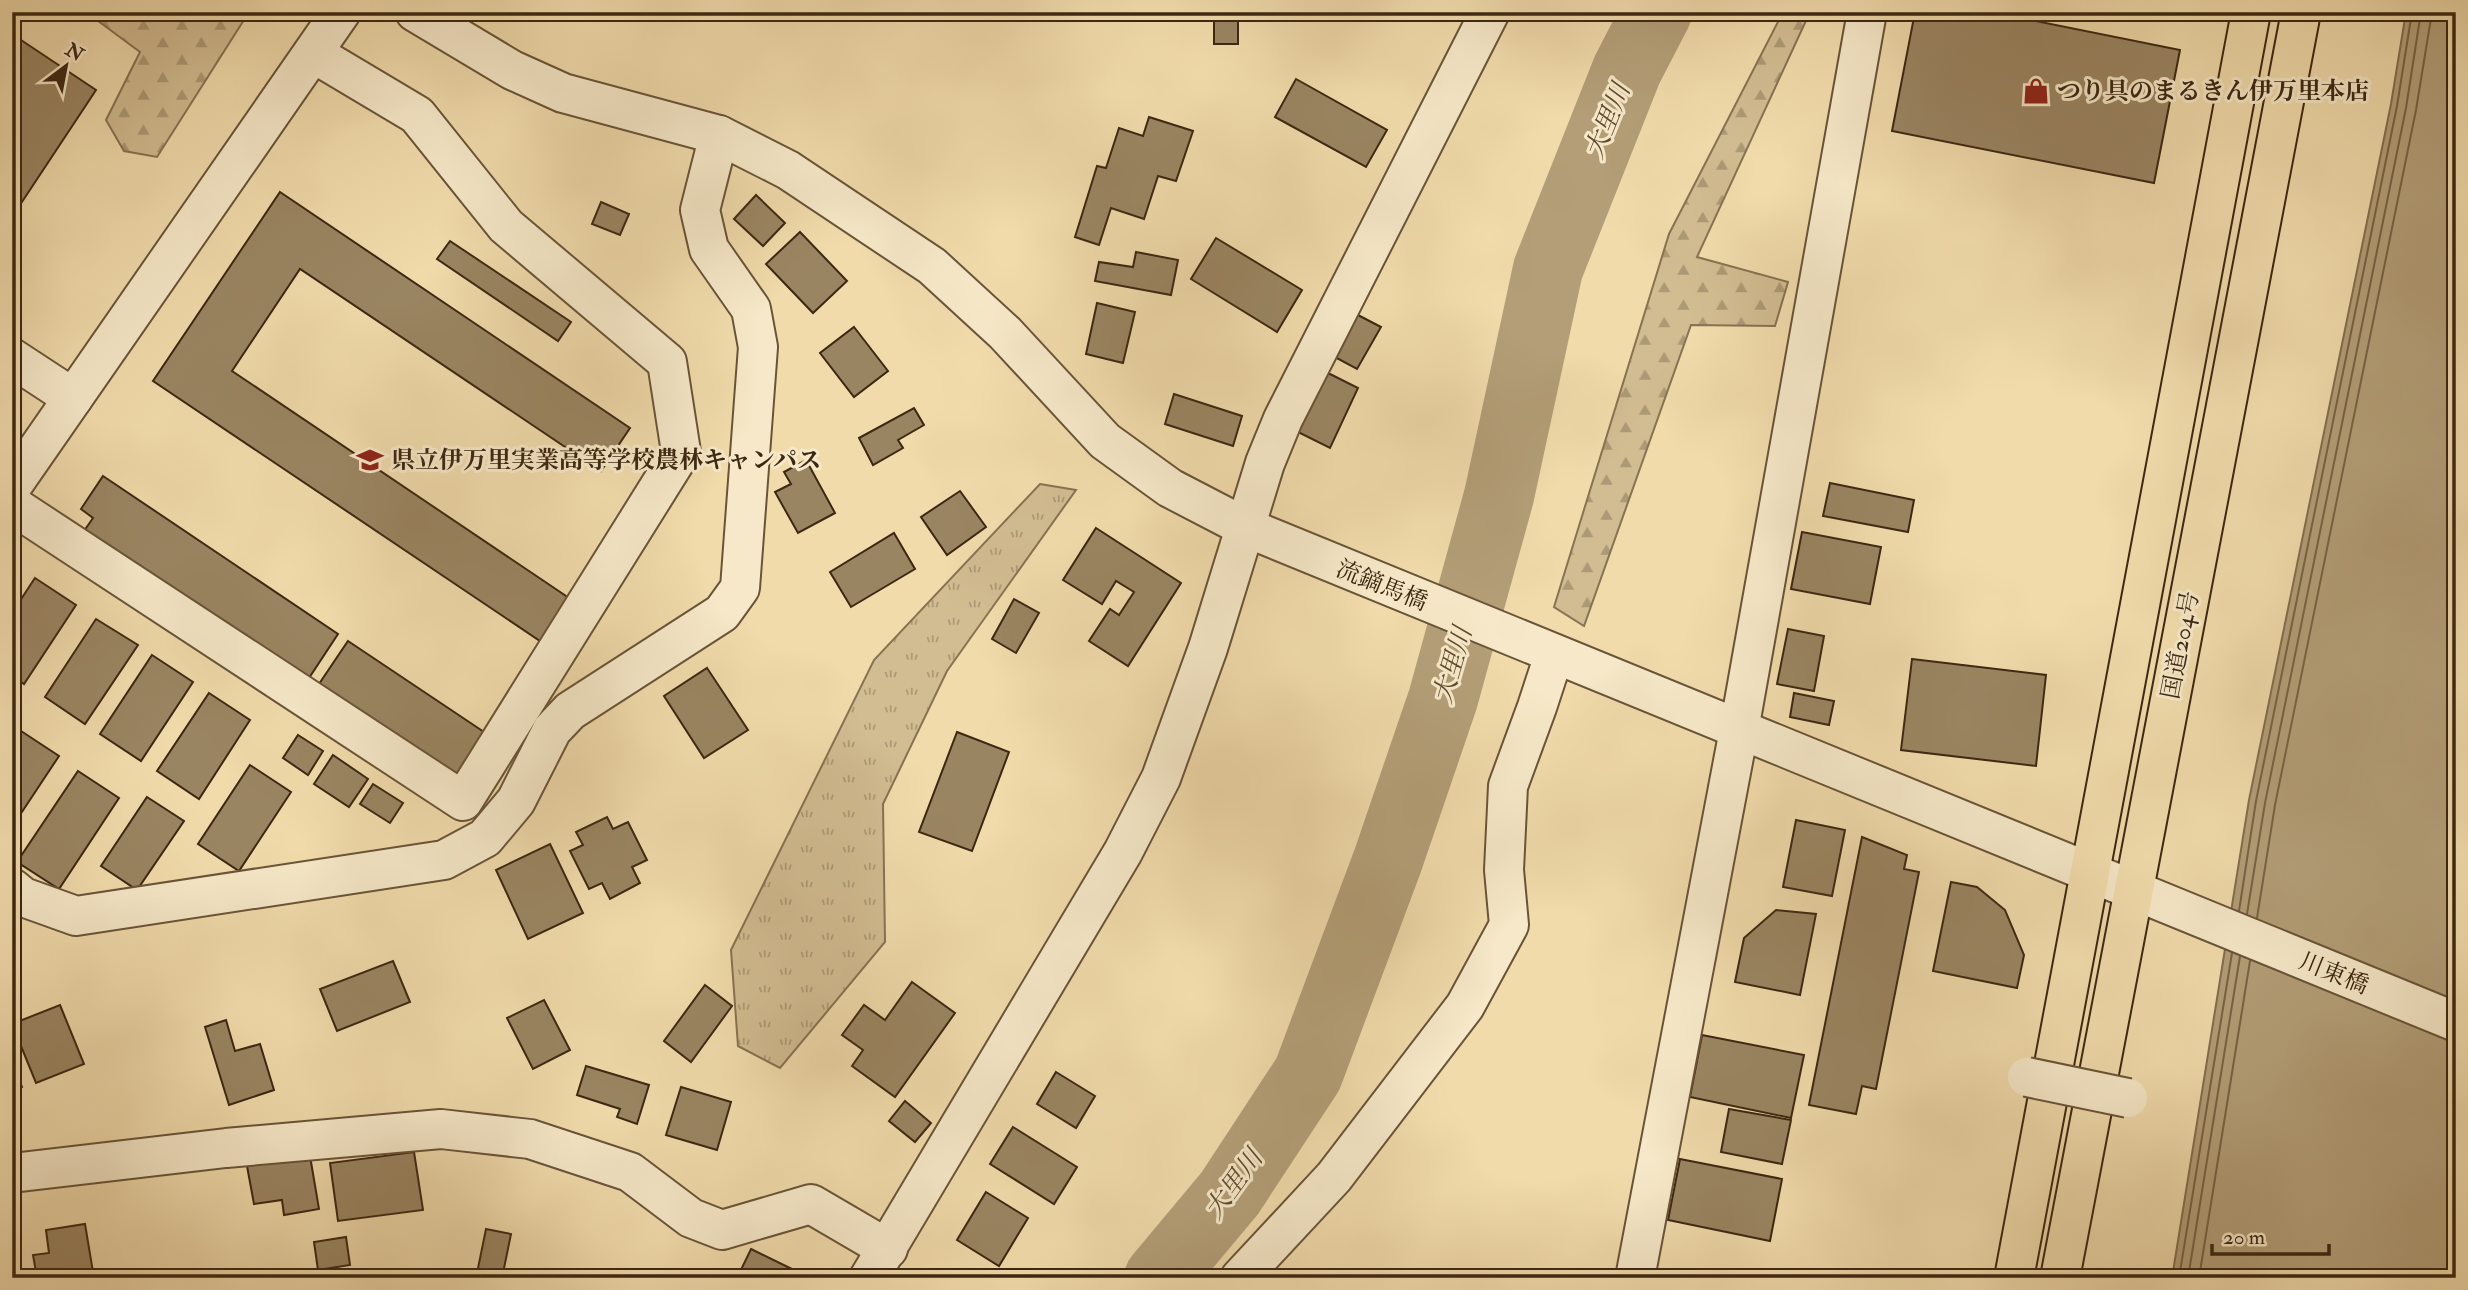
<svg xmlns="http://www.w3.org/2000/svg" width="2468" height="1290" font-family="'IM FELL Double Pica','Noto Serif JP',serif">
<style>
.grass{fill:url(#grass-tufts);stroke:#877252;stroke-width:2}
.forest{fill:url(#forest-firs);stroke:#877252;stroke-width:2}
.water{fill:#b39e77;stroke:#836e4f;stroke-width:2}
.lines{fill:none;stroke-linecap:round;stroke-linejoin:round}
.shore{stroke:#786244;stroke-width:2}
.river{stroke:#b39e77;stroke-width:70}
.building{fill:#9a8562;stroke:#3c2712;stroke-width:2}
.minor-casing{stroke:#695438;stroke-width:42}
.highway-casing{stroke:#3c2712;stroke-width:42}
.minor{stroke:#f6e8c8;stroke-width:38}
.highway{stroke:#f1dbab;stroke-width:38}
.minor-bridge-casing{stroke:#695438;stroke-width:42;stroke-linecap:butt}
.minor-bridge{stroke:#f6e8c8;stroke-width:38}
.labels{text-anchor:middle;stroke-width:6;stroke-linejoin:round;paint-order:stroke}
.poi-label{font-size:24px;font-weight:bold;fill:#3c2712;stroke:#f6e8c8;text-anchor:start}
.street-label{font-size:24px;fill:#3c2712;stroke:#f6e8c8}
.water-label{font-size:26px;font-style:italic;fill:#604b30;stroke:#f6e8c8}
</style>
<defs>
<pattern id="grass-tufts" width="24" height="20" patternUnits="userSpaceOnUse" patternTransform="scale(1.75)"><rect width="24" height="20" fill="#d2bc91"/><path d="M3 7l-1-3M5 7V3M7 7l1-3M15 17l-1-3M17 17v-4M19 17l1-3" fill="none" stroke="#ac9975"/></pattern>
<pattern id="forest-firs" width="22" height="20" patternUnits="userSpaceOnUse" patternTransform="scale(1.75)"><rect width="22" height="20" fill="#d2bc91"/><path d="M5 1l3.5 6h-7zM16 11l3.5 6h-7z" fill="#ac9975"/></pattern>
</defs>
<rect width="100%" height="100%" fill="#f1dbab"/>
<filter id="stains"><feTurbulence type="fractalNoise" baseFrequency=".00286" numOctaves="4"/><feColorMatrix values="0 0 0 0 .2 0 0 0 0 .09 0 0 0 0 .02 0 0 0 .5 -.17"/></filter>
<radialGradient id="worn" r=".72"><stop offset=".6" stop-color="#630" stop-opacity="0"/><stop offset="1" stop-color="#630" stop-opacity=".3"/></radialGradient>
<path class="grass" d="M1040,484L1076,490L947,671L883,804L885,942L780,1068L738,1046L731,950L874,660Z"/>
<g class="forest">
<path d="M86,12H249L157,157L124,151L106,120L140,52Z"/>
<path d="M1783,12H1810L1697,257L1788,282L1775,326L1691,325L1584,626L1554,607L1669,234Z"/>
</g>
<path class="water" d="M2406,12H2456V1278H2172L2249,800L2391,104Z"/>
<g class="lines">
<g class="shore">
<path d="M2239,911L2256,801L2397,106L2412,12"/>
<path d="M2247,914L2265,803L2406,108L2421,12"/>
<path d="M2257,918L2275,805L2416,110L2432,12"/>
<path d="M2179,1278L2232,953"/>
<path d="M2188,1278L2240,956"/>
<path d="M2199,1278L2250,961"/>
</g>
<path class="river" d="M1159,1278L1230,1193L1308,1074L1388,860L1443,699L1499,496L1548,269L1627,70L1657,12"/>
</g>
<g class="building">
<rect x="1214" y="12" width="24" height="32"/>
<path d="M1915,12H1991L2180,50L2154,183L1892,131Z"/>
<path d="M12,34L96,90L12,217Z"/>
<path d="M1296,79L1387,130L1366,167L1275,117Z"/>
<path d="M1149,117L1193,131L1176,181L1158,176L1144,219L1111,208L1099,245L1075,237L1097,166L1106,168L1119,128L1143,136Z"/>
<path d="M280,192L630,428L601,471L300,269L232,371L569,598L540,641L153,381Z"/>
<path d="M756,195L785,223L763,246L734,219Z"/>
<path d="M601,202L629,214L620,235L592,224Z"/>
<path d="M800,232L847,281L813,313L766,264Z"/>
<path d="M1216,238L1302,290L1277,332L1191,279Z"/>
<path d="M450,241L571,322L558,341L437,259Z"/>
<path d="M1136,252L1178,260L1171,295L1095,281L1099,262L1133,267Z"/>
<path d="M1097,303L1135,312L1123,363L1086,354Z"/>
<path d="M1356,314L1381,327L1357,369L1333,356Z"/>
<path d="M854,327L888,371L854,397L820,353Z"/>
<path d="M1326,372L1358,388L1330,448L1298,432Z"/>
<path d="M1174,394L1242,416L1233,446L1165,424Z"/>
<path d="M914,408L924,425L898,440L903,448L873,465L859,438Z"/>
<path d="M806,460L835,513L798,533L775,492L791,484L784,472Z"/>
<path d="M103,476L338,634L307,681L84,531L93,518L81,509Z"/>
<path d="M1830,483L1914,500L1908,532L1823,516Z"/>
<path d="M960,491L986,527L947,555L921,517Z"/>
<path d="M1096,528L1181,583L1128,666L1089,641L1110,609L1119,615L1134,592L1116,581L1102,604L1063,580Z"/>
<path d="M1802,532L1881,547L1870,604L1791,589Z"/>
<path d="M894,533L915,569L851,607L830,572Z"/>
<path d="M35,578L76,605L24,684L12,676V613Z"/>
<path d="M1014,599L1039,613L1016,653L992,639Z"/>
<path d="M96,619L138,645L85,724L45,697Z"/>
<path d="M1788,629L1824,636L1814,691L1777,684Z"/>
<path d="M348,641L487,734L456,781L317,687Z"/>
<path d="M152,655L193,682L141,761L100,734Z"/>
<path d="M1912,659L2046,675L2036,766L1901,750Z"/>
<path d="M707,668L748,730L704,758L664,696Z"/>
<path d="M209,693L250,720L199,799L157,771Z"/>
<path d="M1794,693L1834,701L1829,725L1790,717Z"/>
<path d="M18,729L59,756L12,827V737Z"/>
<path d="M957,732L1009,752L972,851L919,832Z"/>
<path d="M298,735L323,751L308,775L283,758Z"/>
<path d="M333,755L368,779L349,807L314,784Z"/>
<path d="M250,765L291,792L239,871L198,844Z"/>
<path d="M78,771L119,798L59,889L17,862Z"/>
<path d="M373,784L403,803L390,823L360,804Z"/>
<path d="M147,797L184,821L137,890L101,866Z"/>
<path d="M607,817L613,829L628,822L647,860L632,867L640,883L610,899L602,883L589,889L570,851L583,845L576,832Z"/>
<path d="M1796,820L1845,830L1832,896L1783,887Z"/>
<path d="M1862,837L1907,855L1904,869L1919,872L1876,1089L1862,1086L1856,1114L1809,1105Z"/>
<path d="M550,844L583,913L528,939L496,870Z"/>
<path d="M1951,882L1977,887L2005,910L2024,955L2017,988L1933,971Z"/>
<path d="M1776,910L1816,914L1800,995L1735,982L1744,938Z"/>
<path d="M393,961L410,1002L337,1031L320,989Z"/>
<path d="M912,982L955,1013L895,1097L852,1066L863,1050L842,1035L864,1005L885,1020Z"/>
<path d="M705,985L732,1006L691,1062L664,1041Z"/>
<path d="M544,1000L570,1050L533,1069L507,1018Z"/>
<path d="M60,1005L84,1064L36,1083L12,1024Z"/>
<path d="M226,1020L235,1051L260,1044L274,1090L229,1105L205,1027Z"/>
<path d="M1702,1035L1804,1055L1791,1118L1690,1097Z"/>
<path d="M12,1062L22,1087L12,1091Z"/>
<path d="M586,1066L649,1085L637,1124L617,1117L620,1109L577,1095Z"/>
<path d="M1056,1072L1095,1096L1076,1128L1037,1104Z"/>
<path d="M681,1087L731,1102L717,1150L666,1135Z"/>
<path d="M905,1101L931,1123L915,1142L889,1121Z"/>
<path d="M1729,1109L1791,1120L1782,1164L1721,1152Z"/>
<path d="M1013,1127L1077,1167L1054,1204L990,1164Z"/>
<path d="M414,1152L423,1210L338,1221L330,1163Z"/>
<path d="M310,1156L319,1209L284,1215L282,1200L254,1204L247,1166Z"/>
<path d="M1680,1159L1782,1179L1770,1241L1668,1220Z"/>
<path d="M986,1192L1028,1218L999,1266L957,1240Z"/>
<path d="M85,1224L94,1278H37L33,1255L49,1253L46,1230Z"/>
<path d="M486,1229L511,1234L502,1278H476Z"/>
<path d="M346,1237L350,1265L318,1270L314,1242Z"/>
<path d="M12,1242L20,1278H12Z"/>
<path d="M751,1249L792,1269L787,1278H737Z"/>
</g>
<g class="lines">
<g class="minor-casing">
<g id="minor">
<path d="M415,12L512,70L563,93L719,135L788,170L932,266L1005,333L1105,441L1170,488L1245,527L2456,1022"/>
<path d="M12,358L73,398"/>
<path d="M12,486L341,12"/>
<path d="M12,505L463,801L681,452L667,362L506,226L417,115L313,53"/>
<path d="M12,888L23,897L76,916L444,860L485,838L516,801L552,730L570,711L722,613L740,588L758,347L751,309L709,249L700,210L719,135"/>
<path d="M12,1173L226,1148L441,1129L530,1139L630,1172L691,1218L722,1230L811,1204L888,1249"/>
<path d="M869,1278L1123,852L1161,778L1208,648L1265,463L1283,419L1490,12"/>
<path d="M1240,1278L1334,1177L1465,1006L1509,925L1504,870L1508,786L1537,707L1554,655"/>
<path d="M1635,1278L1739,730L1867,12"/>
</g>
</g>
<g class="highway-casing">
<g id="highway">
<path d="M2014,1278L2251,12"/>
<path d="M2060,1278L2301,12"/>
</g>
</g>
<use href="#minor" class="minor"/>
<use href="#highway" class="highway"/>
<g class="minor-bridge-casing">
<path id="minor-bridge" d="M2027,1077L2128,1098"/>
</g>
<use href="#minor-bridge" class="minor-bridge"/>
</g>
<defs>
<g id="shop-bare" transform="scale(2.1)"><path d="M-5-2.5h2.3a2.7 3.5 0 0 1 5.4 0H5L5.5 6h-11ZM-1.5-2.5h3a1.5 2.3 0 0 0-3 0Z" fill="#8f2418" stroke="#f6e8c8" stroke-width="2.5" paint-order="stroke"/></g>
<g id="school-bare" transform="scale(2.1)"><path d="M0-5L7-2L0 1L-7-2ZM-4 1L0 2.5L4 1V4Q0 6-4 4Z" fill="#8f2418" stroke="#f6e8c8" stroke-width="2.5" paint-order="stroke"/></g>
</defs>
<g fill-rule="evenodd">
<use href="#shop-bare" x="2036" y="91"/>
<use href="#school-bare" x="370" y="460"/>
</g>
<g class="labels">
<g class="poi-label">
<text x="2057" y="99">つり具のまるきん伊万里本店</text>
<text x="391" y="468">県立伊万里実業高等学校農林キャンパス</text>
</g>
<g class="street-label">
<text transform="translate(1382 585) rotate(22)" y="8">流鏑馬橋</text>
<text transform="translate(2180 645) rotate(-79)" y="8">国道204号</text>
<text transform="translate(2334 973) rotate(22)" y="8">川東橋</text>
</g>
<g class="water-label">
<text transform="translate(1607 121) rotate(-68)" y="9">大里川</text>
<text transform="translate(1452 665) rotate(-74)" y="9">大里川</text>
<text transform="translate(1233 1184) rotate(-54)" y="9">大里川</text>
</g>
</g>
<rect width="2468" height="1290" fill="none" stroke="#f1dbab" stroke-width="42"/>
<rect x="14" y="14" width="2440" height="1262" fill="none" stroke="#3c2712" stroke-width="3.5"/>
<rect x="21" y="21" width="2426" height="1248" fill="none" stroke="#3c2712" stroke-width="2"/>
<g transform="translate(66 66) rotate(32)" stroke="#f6e8c8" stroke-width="5" paint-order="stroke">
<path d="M0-5L12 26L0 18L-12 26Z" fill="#3c2712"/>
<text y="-10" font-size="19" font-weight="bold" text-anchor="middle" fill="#3c2712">N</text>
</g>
<path d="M2212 1244v10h117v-10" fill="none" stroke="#3c2712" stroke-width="3.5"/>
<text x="2223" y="1244" font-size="21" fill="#3c2712" stroke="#f6e8c8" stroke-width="5" paint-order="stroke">20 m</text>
<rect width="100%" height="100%" filter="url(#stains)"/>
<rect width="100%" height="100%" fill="url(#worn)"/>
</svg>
